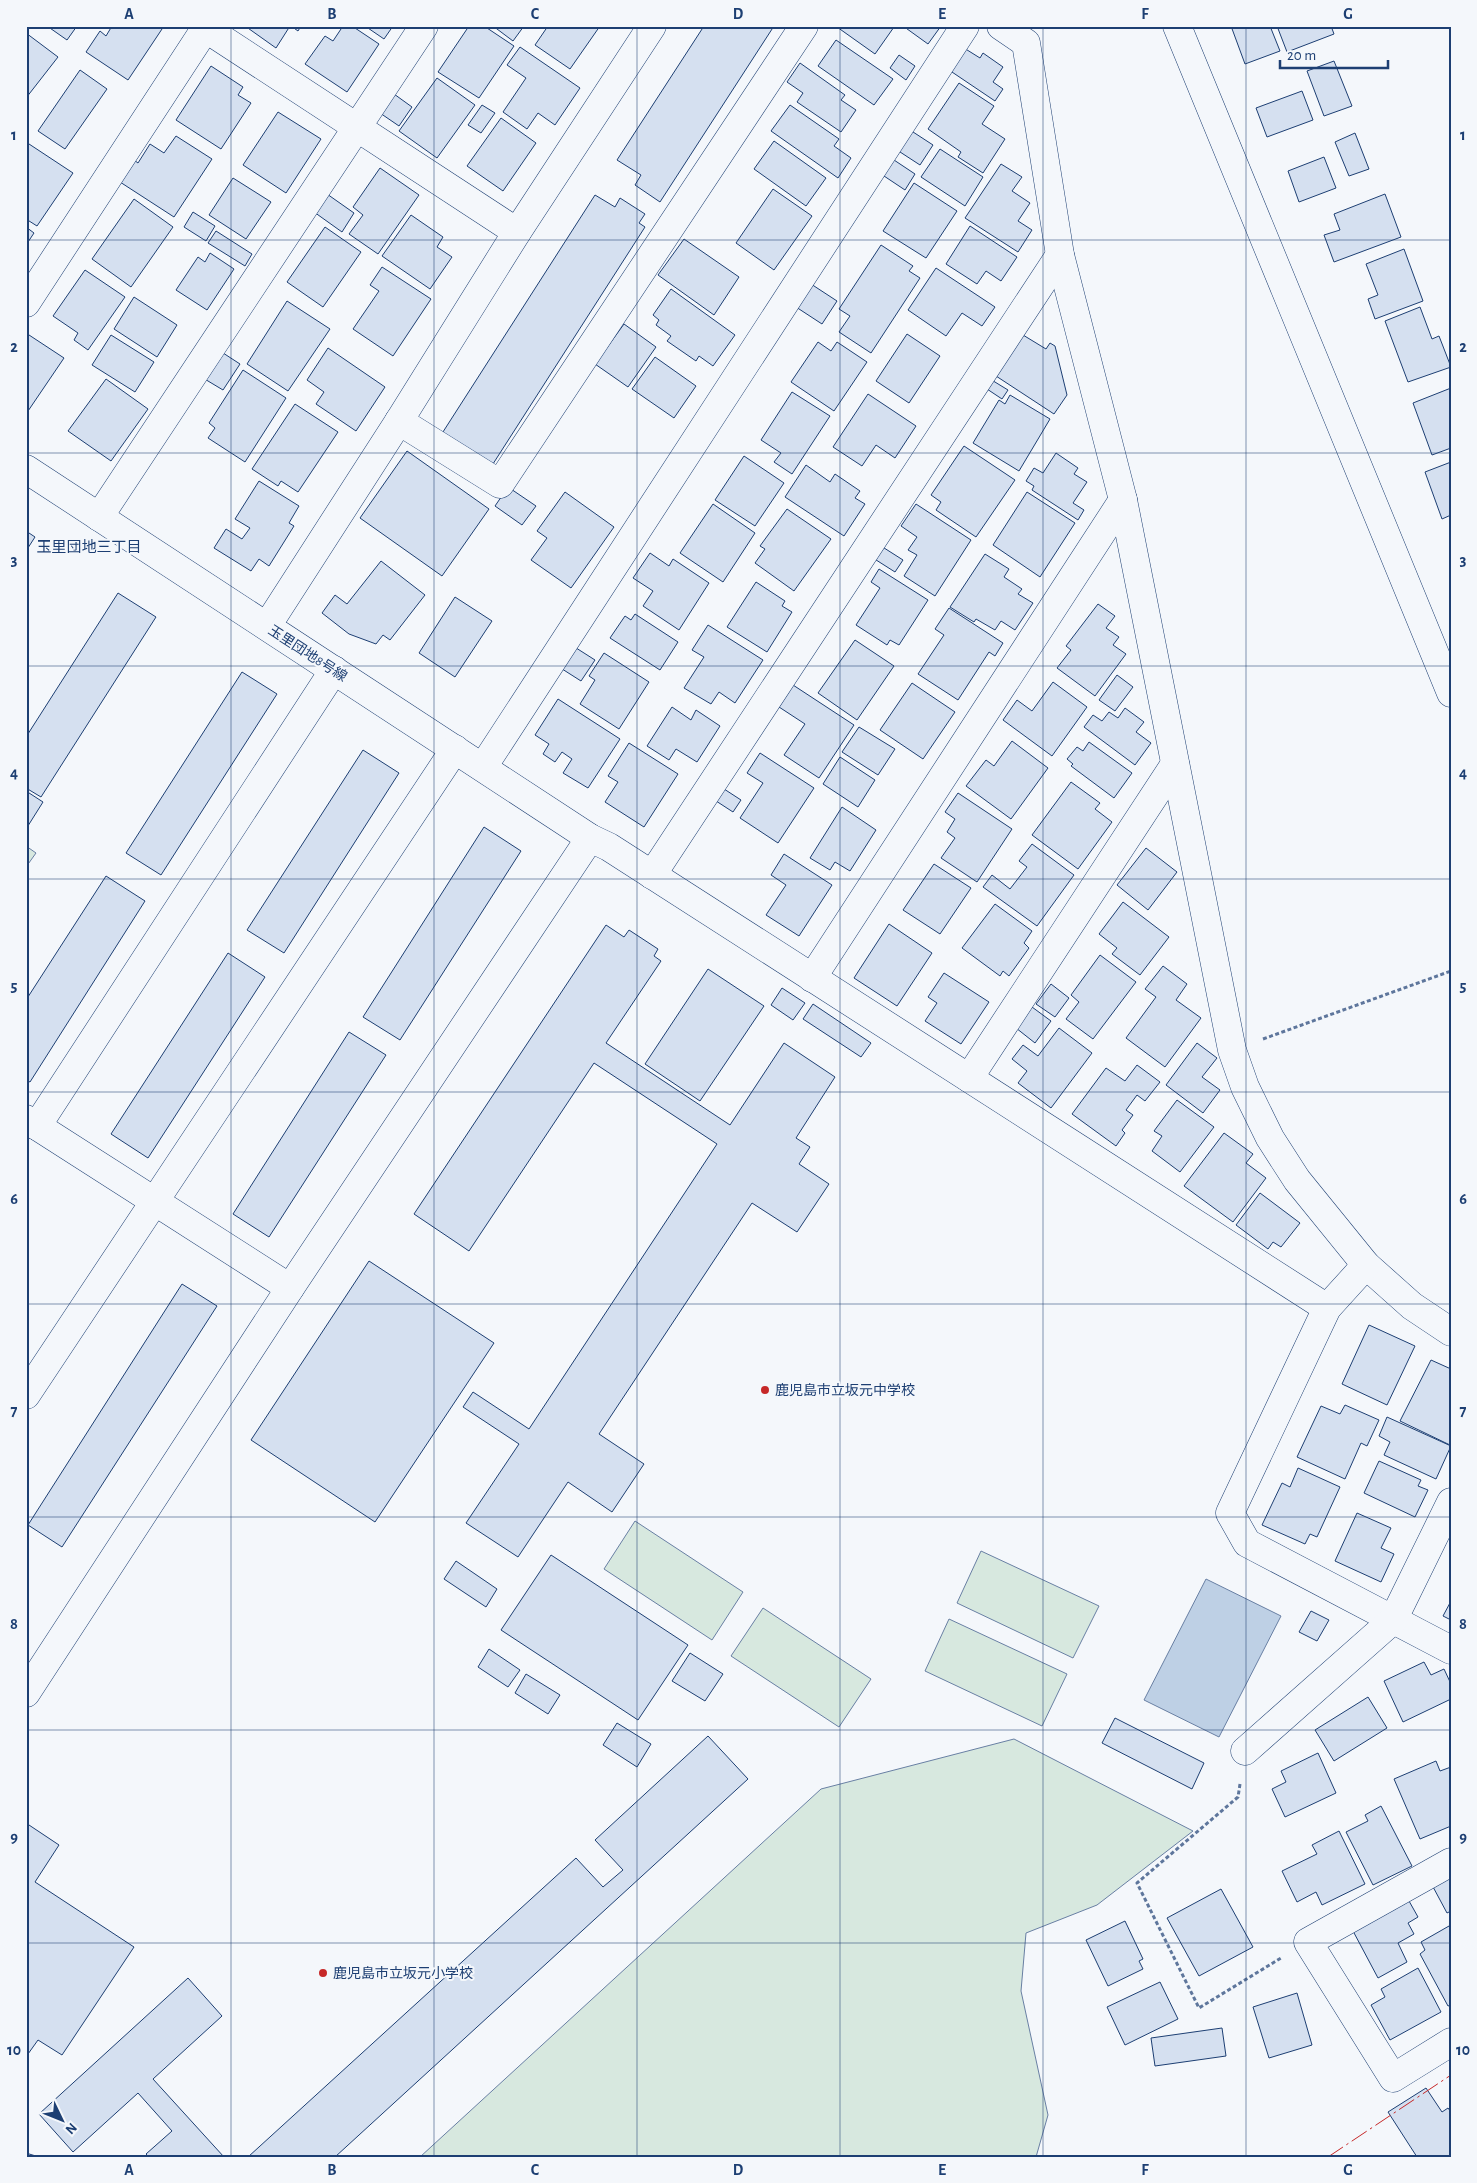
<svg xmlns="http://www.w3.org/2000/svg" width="1477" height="2183" font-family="'Alegreya Sans','Noto Sans JP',sans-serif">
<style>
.green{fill:#d7e8df;stroke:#687fa3}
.water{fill:#bed0e5;stroke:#687fa3}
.building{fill:#d5e0f0;stroke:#1d3f73}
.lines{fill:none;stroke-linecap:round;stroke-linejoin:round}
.minor-casing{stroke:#1d3f73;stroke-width:29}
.path{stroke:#5e769c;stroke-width:3;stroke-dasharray:4 2.5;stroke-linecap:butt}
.minor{stroke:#f4f7fb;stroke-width:28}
.power{stroke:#c62828;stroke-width:1;stroke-dasharray:18 4 2.5 4;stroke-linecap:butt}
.grid{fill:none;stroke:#1d3f73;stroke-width:1;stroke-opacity:0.55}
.poi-dot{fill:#c62828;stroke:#f4f7fb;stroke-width:2}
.labels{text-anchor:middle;stroke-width:4;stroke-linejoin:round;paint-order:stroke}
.street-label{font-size:14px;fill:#1d3f73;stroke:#f4f7fb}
.poi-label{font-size:14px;fill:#1d3f73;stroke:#f4f7fb;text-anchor:start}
.neighbourhood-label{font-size:15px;fill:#1d3f73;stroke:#f4f7fb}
.neatline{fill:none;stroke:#1d3f73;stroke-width:2}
.grid-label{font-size:16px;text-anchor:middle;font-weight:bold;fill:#1d3f73}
</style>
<rect width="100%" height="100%" fill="#f4f7fb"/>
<g class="green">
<path d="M26,846L36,853L26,867Z"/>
<path d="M635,1521L743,1592L712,1640L604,1569Z"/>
<path d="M981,1551L1099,1606L1073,1658L957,1603Z"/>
<path d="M763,1608L871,1679L839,1727L731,1656Z"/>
<path d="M949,1619L1067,1674L1042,1726L925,1671Z"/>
<path d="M1014,1739L1193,1831L1097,1905L1026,1933L1021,1991L1048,2115L1036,2157H420L821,1789Z"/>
</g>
<path class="water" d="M1206,1579L1281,1616L1219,1737L1144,1700Z"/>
<g class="building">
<path d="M47,26H77L67,40Z"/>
<path d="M112,26H158L162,29L128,80L86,52L100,31L106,36Z"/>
<path d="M245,26H290L276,48Z"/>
<path d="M291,26H301L298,31Z"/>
<path d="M343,26H352L379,44L347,92L305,64L325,36L333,41Z"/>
<path d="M365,26H393L384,39Z"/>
<path d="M469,26H484L514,46L479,98L438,72Z"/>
<path d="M493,26H524L513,41Z"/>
<path d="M548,26H600L570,69L535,45Z"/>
<path d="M704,26H774L660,202L635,185L641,175L617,160Z"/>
<path d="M893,26L894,27L875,54L837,27Z"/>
<path d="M903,26H941L928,44Z"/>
<path d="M1231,26H1270L1280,51L1245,64Z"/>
<path d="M1277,26H1331L1334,34L1287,52Z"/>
<path d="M26,33L58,57L26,98Z"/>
<path d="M836,40L893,79L874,105L818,66Z"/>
<path d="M520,47L580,88L555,125L538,113L527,129L503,112L526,78L507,65Z"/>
<path d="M964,48L980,58L983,53L1003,67L993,82L1003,89L995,101L949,70Z"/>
<path d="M899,55L915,66L906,80L890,68Z"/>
<path d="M1334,61L1352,106L1324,116L1307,71Z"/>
<path d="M800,63L845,95L841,100L856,110L841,132L797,102L803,93L787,82Z"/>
<path d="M211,66L243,87L238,95L251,103L221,149L176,120Z"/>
<path d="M80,70L107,89L65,149L38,131Z"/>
<path d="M437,78L475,105L437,158L399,131Z"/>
<path d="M959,83L994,106L982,124L1005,139L983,173L958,157L961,152L928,129Z"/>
<path d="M1302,91L1313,120L1267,137L1256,108Z"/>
<path d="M394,94L412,107L399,126L380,113Z"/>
<path d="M482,105L495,113L481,133L468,125Z"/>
<path d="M790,105L839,139L834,146L851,158L838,178L771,131Z"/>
<path d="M278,112L321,139L286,193L243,165Z"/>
<path d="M501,118L536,143L503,191L467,166Z"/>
<path d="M910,130L933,145L920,165L897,150Z"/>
<path d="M1355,133L1369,169L1349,176L1335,142Z"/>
<path d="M176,136L212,159L174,217L120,182L134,160L138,163L150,144L164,153Z"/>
<path d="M774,141L826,178L806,206L754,169Z"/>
<path d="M26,142L73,173L37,226L26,219Z"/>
<path d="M940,149L983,177L965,206L921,177Z"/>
<path d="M1324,157L1336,188L1299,202L1288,171Z"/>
<path d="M891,158L915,174L905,190L881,174Z"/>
<path d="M1001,164L1022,177L1012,191L1030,203L1018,221L1032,230L1018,252L965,218Z"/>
<path d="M380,168L419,195L378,254L349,234L363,215L353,207Z"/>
<path d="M233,178L271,202L246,239L209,215Z"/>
<path d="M914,183L957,211L926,258L883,231Z"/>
<path d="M773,189L812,216L774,270L736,243Z"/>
<path d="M327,194L354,213L342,232L314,212Z"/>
<path d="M1385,194L1401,237L1334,262L1324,235L1340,230L1334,214Z"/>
<path d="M595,195L615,207L620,198L645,214L639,223L645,227L491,467L441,435Z"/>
<path d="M134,199L173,227L131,287L92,259Z"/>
<path d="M193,212L215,226L206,241L184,227Z"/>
<path d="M411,215L443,237L437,247L452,257L430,289L382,256Z"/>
<path d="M970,226L1017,257L1001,281L986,271L977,284L946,264Z"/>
<path d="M26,227L34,233L26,245Z"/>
<path d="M325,227L361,252L323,307L287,282Z"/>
<path d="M216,231L252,254L245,266L208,243Z"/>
<path d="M684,239L739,277L714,315L658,275Z"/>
<path d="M881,245L913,266L909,271L920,278L871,353L839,332L850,316L839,309Z"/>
<path d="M1404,249L1423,301L1375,319L1368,299L1378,295L1366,264Z"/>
<path d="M210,253L234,269L207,310L176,290L198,257L205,262Z"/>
<path d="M382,267L431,299L393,356L353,329L379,291L370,285Z"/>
<path d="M936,268L995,307L982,326L962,313L946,336L908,310Z"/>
<path d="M85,270L125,297L88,350L74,340L78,333L53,316Z"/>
<path d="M811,284L837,301L822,324L796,307Z"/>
<path d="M671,289L735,335L713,366L699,356L696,361L667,341L671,336L656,325L659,320L653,315Z"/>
<path d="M134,297L177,325L157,357L114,329Z"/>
<path d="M287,301L330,329L288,391L247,364Z"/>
<path d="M1420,307L1432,339L1439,336L1451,367L1408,382L1385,321Z"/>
<path d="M624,324L656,347L628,387L595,364Z"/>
<path d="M26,333L64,358L26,414Z"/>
<path d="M907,334L940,356L909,403L876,381Z"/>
<path d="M111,335L154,362L135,392L92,365Z"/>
<path d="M1023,335L1046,349L1050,343L1055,346L1067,395L1054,414L996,376Z"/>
<path d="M818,342L831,351L837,342L867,362L834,411L791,382Z"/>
<path d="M328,348L385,387L356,431L316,404L324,392L307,380Z"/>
<path d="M220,351L240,364L223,390L203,378Z"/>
<path d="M655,357L696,386L674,418L632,389Z"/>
<path d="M243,370L286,398L245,462L208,438L215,428L209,423Z"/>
<path d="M106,379L148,409L111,461L68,431Z"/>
<path d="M990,379L1008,390L1002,399L984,387Z"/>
<path d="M1451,388V448L1432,455L1413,403Z"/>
<path d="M792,392L830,416L792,474L774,462L781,453L761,440Z"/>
<path d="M868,394L916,426L895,458L876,445L862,466L833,447Z"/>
<path d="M1010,395L1050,419L1019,471L973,443L999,400L1005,404Z"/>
<path d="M295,404L338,432L298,492L281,481L278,486L252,469Z"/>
<path d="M964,446L1015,480L976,537L936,510L941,502L931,495Z"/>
<path d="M407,451L489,509L442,576L360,518Z"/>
<path d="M1056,453L1078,468L1074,474L1087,482L1073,503L1084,510L1078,520L1032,490L1034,486L1026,481L1034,468L1043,473Z"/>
<path d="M744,456L784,483L755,526L715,500Z"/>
<path d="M1451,462V515L1442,519L1425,472Z"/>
<path d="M806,465L830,482L835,474L860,491L855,498L865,504L844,536L785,497Z"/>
<path d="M259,481L299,506L289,523L294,526L269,566L259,559L251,571L214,548L226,529L242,539L250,528L235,519Z"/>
<path d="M508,487L536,506L522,525L495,506Z"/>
<path d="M565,492L614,527L571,588L531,560L547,538L537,531Z"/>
<path d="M1027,492L1075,523L1040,577L993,545Z"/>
<path d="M713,504L755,533L723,582L680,553Z"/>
<path d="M916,504L971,540L935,596L904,576L917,555L908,550L917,537L901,526Z"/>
<path d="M787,509L831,539L794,591L755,563L765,549L760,546Z"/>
<path d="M26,531L35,537L26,551Z"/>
<path d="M881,546L903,560L895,572L873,558Z"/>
<path d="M650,553L669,566L673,559L709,583L679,630L643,606L653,591L633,578Z"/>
<path d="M985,554L1009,569L1004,577L1022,589L1018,594L1033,603L1015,630L1001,621L995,630L976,619L974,622L950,607Z"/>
<path d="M381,561L425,595L390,640L383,635L376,644L349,634L322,613L335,595L347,604Z"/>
<path d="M879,569L928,600L899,645L890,640L887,645L856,625L880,588L871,582Z"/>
<path d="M756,582L785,601L782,606L792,612L767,652L727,627Z"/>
<path d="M118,593L156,617L41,797L26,788V737Z"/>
<path d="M455,597L492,621L455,677L419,653Z"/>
<path d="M1098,604L1115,616L1106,628L1119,637L1113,645L1126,654L1095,696L1057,668L1071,650L1066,646Z"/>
<path d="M949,608L1003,643L995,656L989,652L958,700L918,674L944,635L935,629Z"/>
<path d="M635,614L678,642L660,670L610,638L625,616L631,620Z"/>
<path d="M708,625L763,660L735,703L719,692L711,704L684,688L704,657L692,650Z"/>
<path d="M855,640L894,666L857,720L818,693Z"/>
<path d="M573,646L595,660L581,681L559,667Z"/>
<path d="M604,653L649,682L619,729L580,704L595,680L589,676Z"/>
<path d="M242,672L277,694L161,875L126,853Z"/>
<path d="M1117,675L1133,687L1115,711L1099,700Z"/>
<path d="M1053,682L1087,707L1052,756L1003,720L1017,700L1032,711Z"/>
<path d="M912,683L955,712L923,759L880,730Z"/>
<path d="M793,685L854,725L819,778L784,755L805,724L779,707Z"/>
<path d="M558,699L620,739L588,788L563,773L572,759L562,752L555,762L543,754L549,744L535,735Z"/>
<path d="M672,707L691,720L696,710L720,726L697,762L676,749L669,760L647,746Z"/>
<path d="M1125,708L1144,722L1136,732L1151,743L1135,765L1084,727L1093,715L1102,721L1109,712L1118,718Z"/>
<path d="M859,727L895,749L878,775L842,752Z"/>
<path d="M1012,741L1048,768L1011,819L966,786L986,760L994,766Z"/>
<path d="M1089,742L1132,773L1114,798L1071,766L1073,764L1067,759L1077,747L1083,751Z"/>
<path d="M629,743L678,774L644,827L605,802L618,782L608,776Z"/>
<path d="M363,750L399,773L284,953L247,930Z"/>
<path d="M760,753L814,788L778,843L740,818L763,783L747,773Z"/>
<path d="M840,757L875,780L858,807L823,784Z"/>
<path d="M1071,782L1100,803L1095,809L1112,822L1078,869L1032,835Z"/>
<path d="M721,787L741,800L733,812L713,799Z"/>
<path d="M26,791L43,802L26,829Z"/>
<path d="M958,793L1012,829L977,882L941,858L955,838L947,832L955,819L945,812Z"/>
<path d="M842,807L876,830L850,871L835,862L830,870L810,858Z"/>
<path d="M484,827L521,851L400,1040L363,1017Z"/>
<path d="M1032,844L1074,875L1037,926L983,887L992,875L1010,889L1027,867L1019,861Z"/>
<path d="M1146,848L1177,872L1148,910L1117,885Z"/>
<path d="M784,854L832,885L799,936L766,915L786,885L771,875Z"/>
<path d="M934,864L971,888L940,934L903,910Z"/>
<path d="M106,876L145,901L30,1082L26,1080V1000Z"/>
<path d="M1123,902L1169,937L1140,975L1112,954L1117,948L1099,934Z"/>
<path d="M995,904L1032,931L1024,943L1029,948L1009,976L1003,971L1000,976L962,948Z"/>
<path d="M889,924L932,953L897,1006L854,978Z"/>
<path d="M606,925L624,937L629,930L658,949L654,956L661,961L606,1043L730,1125L784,1043L835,1077L796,1138L810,1147L799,1164L829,1184L797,1232L752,1203L599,1434L644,1464L612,1512L568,1482L518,1557L466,1523L519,1444L463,1407L473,1392L529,1429L717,1144L594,1063L469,1251L414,1214Z"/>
<path d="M228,953L265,977L148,1158L111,1134Z"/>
<path d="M1100,955L1136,982L1093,1039L1066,1019L1079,1002L1071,995Z"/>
<path d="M1163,966L1187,984L1176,1000L1201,1018L1165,1067L1126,1038L1156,997L1145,989Z"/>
<path d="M708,969L764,1006L700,1101L645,1064Z"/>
<path d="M944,973L989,1002L961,1044L925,1021L937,1003L928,997Z"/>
<path d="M1051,984L1069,998L1055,1017L1036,1004Z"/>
<path d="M782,988L805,1003L793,1020L771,1005Z"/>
<path d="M813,1004L871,1043L861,1057L803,1019Z"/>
<path d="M1032,1007L1051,1021L1035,1043L1016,1028Z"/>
<path d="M1059,1028L1092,1053L1051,1108L1018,1083L1027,1071L1012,1059L1023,1045L1038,1056Z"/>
<path d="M349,1032L386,1055L269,1237L233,1214Z"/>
<path d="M1197,1043L1217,1058L1202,1077L1220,1090L1203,1113L1166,1085Z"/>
<path d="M1137,1065L1160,1082L1145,1101L1137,1095L1126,1110L1133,1115L1122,1130L1125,1133L1116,1146L1072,1114L1106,1068L1125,1081Z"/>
<path d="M1177,1100L1214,1127L1180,1172L1152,1151L1162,1136L1154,1131Z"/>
<path d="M1224,1133L1253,1154L1246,1163L1266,1178L1233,1222L1184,1186Z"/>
<path d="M1260,1193L1300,1223L1281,1247L1273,1242L1268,1249L1236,1225Z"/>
<path d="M369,1261L494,1343L375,1522L251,1440Z"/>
<path d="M182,1284L217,1306L62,1547L28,1525Z"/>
<path d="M1369,1325L1415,1346L1387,1405L1342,1384Z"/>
<path d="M1431,1360L1451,1369L1450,1445L1400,1421Z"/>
<path d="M1345,1405L1379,1420L1367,1446L1361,1443L1345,1479L1297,1457L1321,1406L1340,1414Z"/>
<path d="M1387,1417L1451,1446L1436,1479L1384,1455L1390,1442L1379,1436Z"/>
<path d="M1379,1461L1421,1480L1418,1486L1428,1490L1415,1517L1364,1493Z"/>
<path d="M1298,1468L1340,1487L1317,1537L1310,1534L1305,1544L1262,1525L1282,1483L1290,1487Z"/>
<path d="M1357,1513L1391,1528L1381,1548L1394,1554L1381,1582L1335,1561Z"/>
<path d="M551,1555L688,1645L638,1720L501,1630Z"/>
<path d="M456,1561L497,1589L486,1607L444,1579Z"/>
<path d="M1451,1601V1620L1443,1616Z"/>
<path d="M1311,1611L1329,1620L1317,1641L1299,1632Z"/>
<path d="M489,1649L520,1670L508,1687L478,1667Z"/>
<path d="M690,1653L723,1674L705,1701L672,1681Z"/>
<path d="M1424,1662L1431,1675L1444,1669L1451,1684V1699L1403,1722L1384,1681Z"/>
<path d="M526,1674L560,1695L548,1714L515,1693Z"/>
<path d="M1368,1697L1387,1728L1334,1761L1315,1730Z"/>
<path d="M1115,1718L1204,1763L1192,1789L1102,1743Z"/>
<path d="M617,1723L651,1744L637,1767L603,1745Z"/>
<path d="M708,1736L748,1779L335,2157H248L576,1858L603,1887L623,1870L595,1840Z"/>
<path d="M1318,1753L1336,1793L1285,1817L1272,1789L1286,1782L1281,1771Z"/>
<path d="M1436,1761L1440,1771L1451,1767V1826L1420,1839L1394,1779Z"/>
<path d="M1381,1806L1412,1866L1373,1885L1346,1832L1368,1821L1365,1815Z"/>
<path d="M26,1823L59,1845L35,1882L134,1947L62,2055L38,2040L28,2054L26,2052Z"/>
<path d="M1339,1831L1365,1884L1322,1905L1316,1892L1297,1902L1282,1871L1317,1854L1312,1845Z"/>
<path d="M1451,1876V1911L1447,1913L1432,1885Z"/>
<path d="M1221,1889L1253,1947L1199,1976L1167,1918Z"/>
<path d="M1409,1901L1418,1917L1408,1923L1414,1934L1398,1943L1407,1962L1378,1978L1353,1931Z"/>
<path d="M1125,1921L1143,1959L1139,1961L1143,1969L1108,1986L1086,1940Z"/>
<path d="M1449,1926L1451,1931V2005L1448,2006L1420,1954L1425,1950L1421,1942Z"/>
<path d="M1418,1968L1441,2012L1390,2040L1371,2005L1385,1997L1381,1989Z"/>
<path d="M188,1978L222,2016L153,2079L224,2157H149L146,2154L172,2131L138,2093L73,2152L39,2114Z"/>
<path d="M1160,1982L1178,2019L1125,2045L1107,2007Z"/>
<path d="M1297,1993L1312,2045L1269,2058L1253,2007Z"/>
<path d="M1222,2028L1226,2056L1155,2066L1151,2038Z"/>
<path d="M1426,2088L1442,2112L1448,2108L1451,2112V2157H1417L1388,2112Z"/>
<path d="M26,2153L39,2157H26Z"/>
</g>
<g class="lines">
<g class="minor-casing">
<g id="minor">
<path d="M202,26L517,232"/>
<path d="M1001,26L1026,43L1060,255L1123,500L1232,1050L1245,1087L1270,1138L1297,1180L1366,1265L1412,1306L1451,1332"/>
<path d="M1177,26L1451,693"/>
<path d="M26,303L207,26"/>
<path d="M399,421L500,484L804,26"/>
<path d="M26,469L590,838L609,847L1327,1308"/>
<path d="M99,517L424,26"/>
<path d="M267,626L399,421L517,232L652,26"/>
<path d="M483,767L965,26"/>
<path d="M652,875L1060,255"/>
<path d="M812,978L1123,500"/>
<path d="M969,1078L1175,764"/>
<path d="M26,1119L290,1288"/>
<path d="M37,1126L334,670"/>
<path d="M1366,1265L1327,1308L1230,1513L1247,1543L1451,1650"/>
<path d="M26,1395L455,749"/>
<path d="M26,1693L290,1288L590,838"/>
<path d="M1245,1751L1393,1620L1451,1502"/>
<path d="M1451,1862L1308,1942L1393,2078L1451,2042"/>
</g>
</g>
<g class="path">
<path d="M1263,1039L1451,971"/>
<path d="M1240,1784L1238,1797L1137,1883L1199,2008L1281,1958"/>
</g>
<use href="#minor" class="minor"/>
<path class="power" d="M1328,2157L1451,2075"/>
</g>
<path class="grid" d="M231,26V2157M434,26V2157M637,26V2157M840,26V2157M1043,26V2157M1246,26V2157M26,240H1451M26,453H1451M26,666H1451M26,879H1451M26,1092H1451M26,1304H1451M26,1517H1451M26,1730H1451M26,1943H1451"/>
<g class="poi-dot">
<circle cx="765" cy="1390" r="5"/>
<circle cx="323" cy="1973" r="5"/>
</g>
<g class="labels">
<g class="street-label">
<text transform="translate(308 653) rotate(33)" y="5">玉里団地8号線</text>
</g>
<g class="poi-label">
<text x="775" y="1395">鹿児島市立坂元中学校</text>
<text x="333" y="1978">鹿児島市立坂元小学校</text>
</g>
<g class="neighbourhood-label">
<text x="89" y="552">玉里団地三丁目</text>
</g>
</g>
<rect width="1477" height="2183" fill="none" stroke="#f4f7fb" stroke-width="55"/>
<g transform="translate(62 2120) rotate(133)" stroke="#f4f7fb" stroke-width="4" paint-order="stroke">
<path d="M0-4L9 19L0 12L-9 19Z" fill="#1d3f73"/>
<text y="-8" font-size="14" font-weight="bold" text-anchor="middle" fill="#1d3f73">N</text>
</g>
<path d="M1280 60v8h108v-8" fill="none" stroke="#1d3f73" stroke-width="2.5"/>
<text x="1287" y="60" font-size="15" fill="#1d3f73" stroke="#f4f7fb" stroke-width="4" paint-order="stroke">20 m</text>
<rect x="28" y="28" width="1422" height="2128" class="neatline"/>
<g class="grid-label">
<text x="129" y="19">A</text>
<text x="332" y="19">B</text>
<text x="535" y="19">C</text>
<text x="738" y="19">D</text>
<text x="942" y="19">E</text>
<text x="1145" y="19">F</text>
<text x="1348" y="19">G</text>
<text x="14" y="140">1</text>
<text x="1463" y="140">1</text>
<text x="14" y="352">2</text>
<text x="1463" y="352">2</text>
<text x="14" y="565">3</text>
<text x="1463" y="565">3</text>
<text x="14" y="778">4</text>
<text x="1463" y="778">4</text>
<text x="14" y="991">5</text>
<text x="1463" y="991">5</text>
<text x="14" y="1204">6</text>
<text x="1463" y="1204">6</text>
<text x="14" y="1416">7</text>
<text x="1463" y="1416">7</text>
<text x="14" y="1629">8</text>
<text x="1463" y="1629">8</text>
<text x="14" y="1842">9</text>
<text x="1463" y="1842">9</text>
<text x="14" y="2055">10</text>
<text x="1463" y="2055">10</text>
<text x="129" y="2175">A</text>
<text x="332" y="2175">B</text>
<text x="535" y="2175">C</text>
<text x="738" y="2175">D</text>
<text x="942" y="2175">E</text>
<text x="1145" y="2175">F</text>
<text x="1348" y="2175">G</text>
</g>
</svg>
